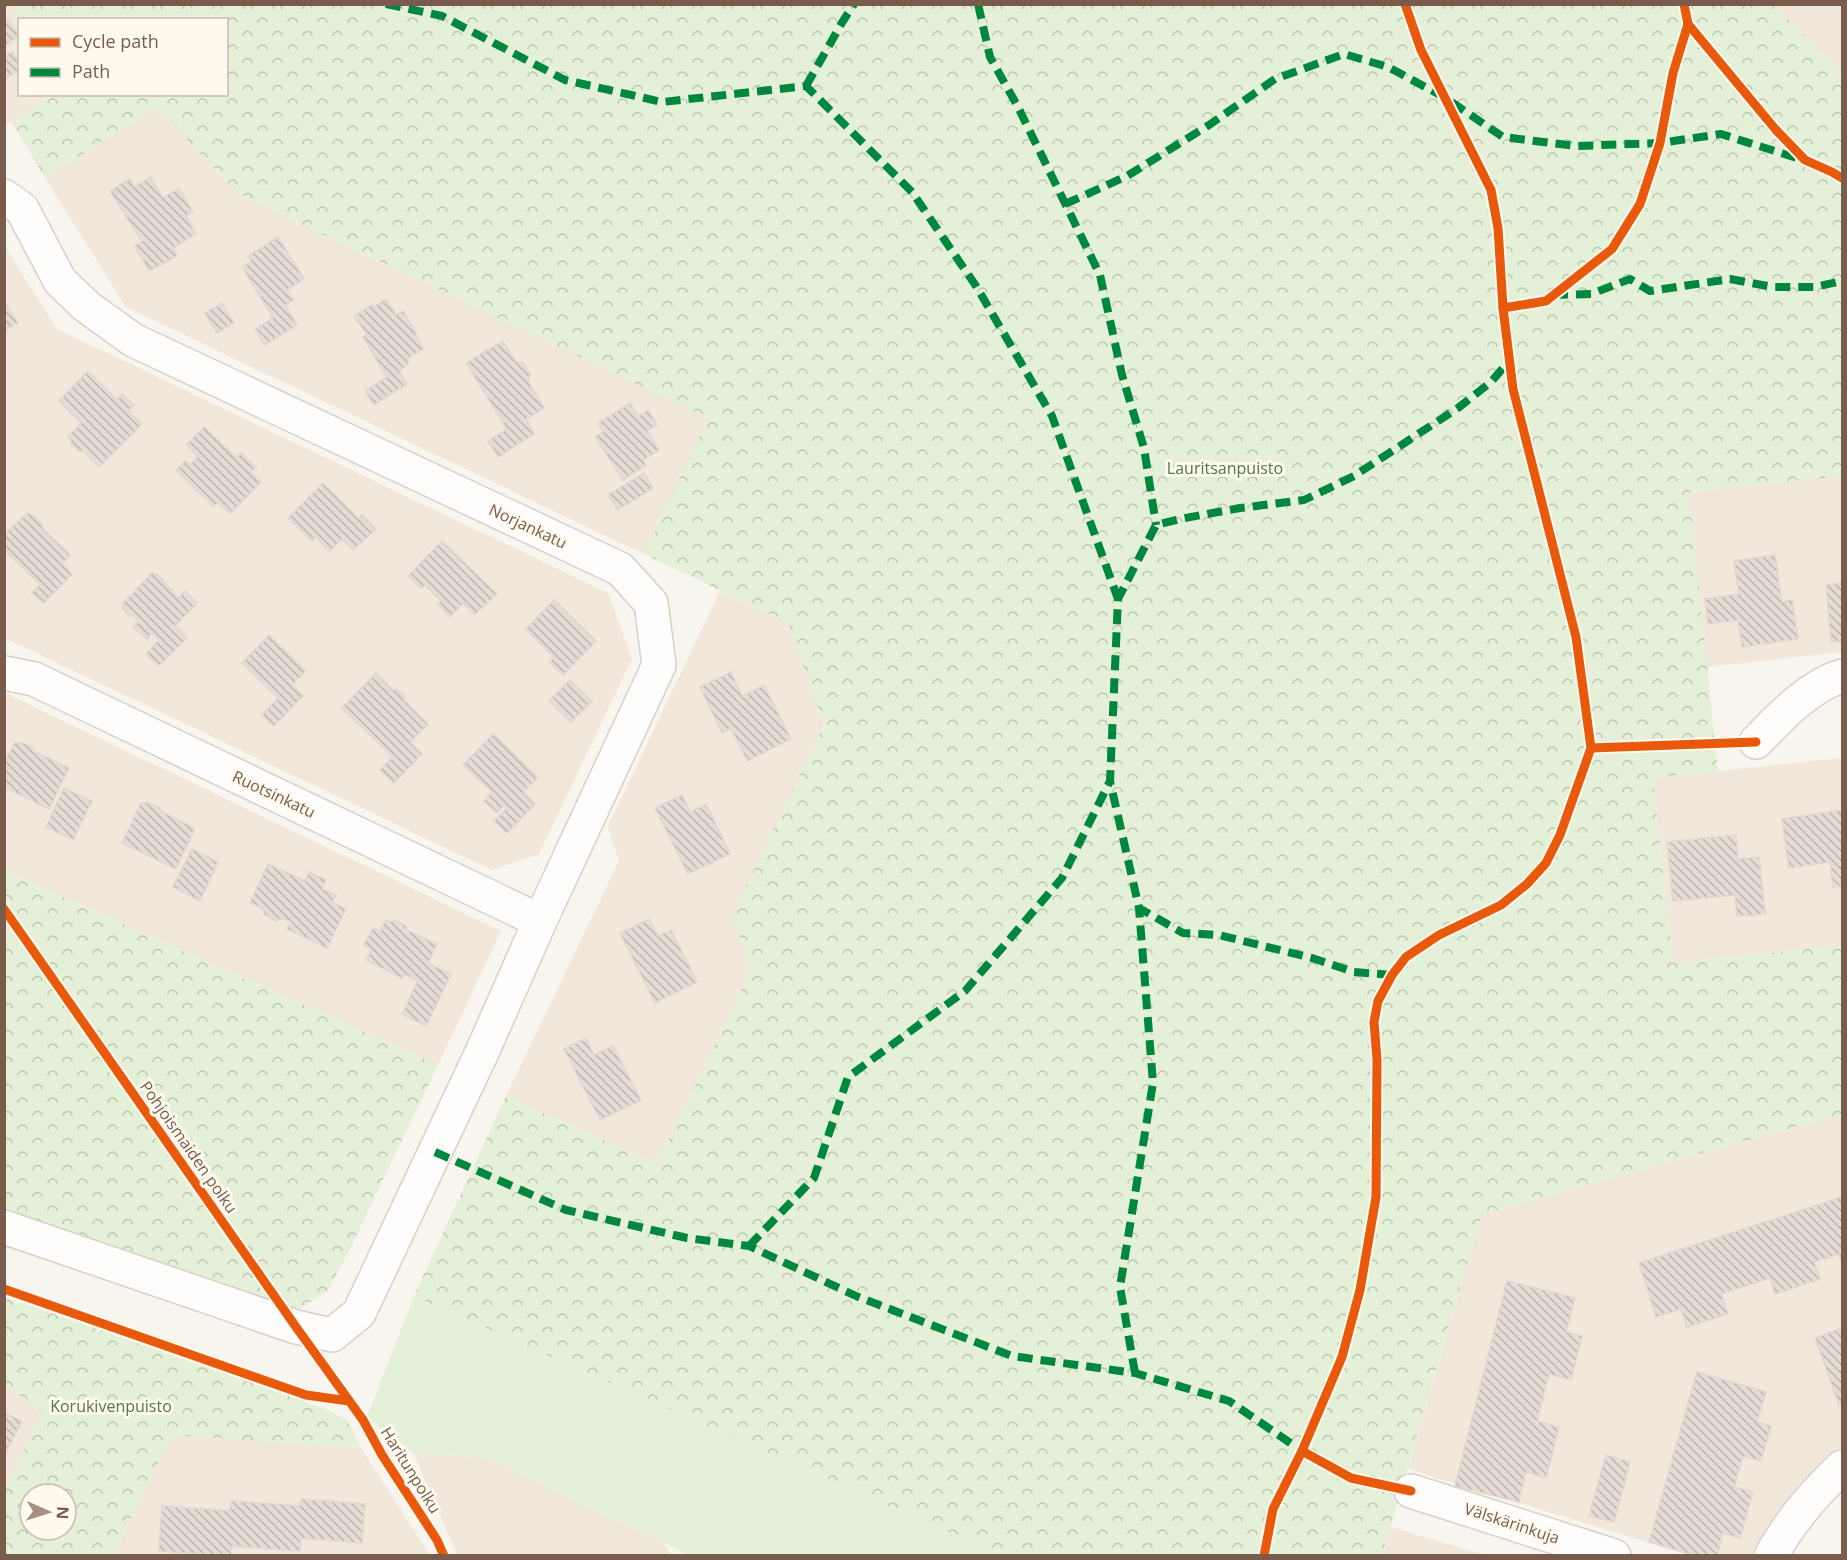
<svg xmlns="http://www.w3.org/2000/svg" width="1847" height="1560" font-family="'Open Sans',sans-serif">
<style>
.residential{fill:#f1e7db}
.green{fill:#e5f0d8}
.forest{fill:url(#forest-crowns);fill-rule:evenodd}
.building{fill:url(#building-back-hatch);stroke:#e2d7cf;stroke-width:1.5}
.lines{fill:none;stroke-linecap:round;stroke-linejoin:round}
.minor-casing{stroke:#d8d1cb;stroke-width:36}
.minor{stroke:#fefdfc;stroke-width:33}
.quiet{stroke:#00873e;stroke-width:8;stroke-dasharray:15 8;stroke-linecap:butt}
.cycleway-casing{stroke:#fff9f0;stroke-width:13}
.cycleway{stroke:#e8590c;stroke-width:9}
.labels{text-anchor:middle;stroke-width:6;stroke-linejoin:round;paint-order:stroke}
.park-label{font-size:16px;fill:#507940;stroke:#fff9f0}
.street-label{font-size:16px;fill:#795c4b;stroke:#fff9f0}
</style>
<defs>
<pattern id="forest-crowns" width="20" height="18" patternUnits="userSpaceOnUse" patternTransform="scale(1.5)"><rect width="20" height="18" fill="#e5f0d8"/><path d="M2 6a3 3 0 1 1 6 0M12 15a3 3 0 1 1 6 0" fill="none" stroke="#bec6b1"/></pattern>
<pattern id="building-back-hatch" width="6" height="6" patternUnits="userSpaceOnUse" patternTransform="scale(1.5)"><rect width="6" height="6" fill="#e5ddd5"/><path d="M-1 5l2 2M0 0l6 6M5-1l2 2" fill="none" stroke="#beb6af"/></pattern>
</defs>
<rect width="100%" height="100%" fill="#f8f4ee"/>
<g class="residential">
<path d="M5,5H14L23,19L20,20V94L54,95L5,125Z"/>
<path d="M1774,5H1842V74Z"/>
<path d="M157,107L238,194L709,418L644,554L126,307L45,178Z"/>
<path d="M4,245L57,329L608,593L632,659L539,854L492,870L5,638Z"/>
<path d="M1842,476V652L1707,667L1688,492Z"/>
<path d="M720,591L788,623L824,725L733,915L751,970L657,1164L506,1096L619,861L608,826Z"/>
<path d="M5,693L501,931L438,1065L5,871Z"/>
<path d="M1842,758V945L1673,963L1653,778Z"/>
<path d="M1842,1114V1448L1807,1479L1783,1507L1752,1555H1689L1408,1469L1482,1214Z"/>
<path d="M5,1385L43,1411L5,1490Z"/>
<path d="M171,1435L361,1448L430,1555L113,1556Z"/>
<path d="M414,1454L484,1457L663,1542L671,1555H457Z"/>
<path d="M1391,1527L1484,1555L1382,1556Z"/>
</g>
<path class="green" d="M414,1296L999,1555H687L663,1542L484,1457L414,1454L367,1417Z"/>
<g class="forest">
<path d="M14,5H1774L1842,74V476L1689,492L1718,771L1653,778L1673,963L1842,945V1114L1482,1214L1382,1555H999L414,1296L506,1096L657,1164L751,970L732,915L824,725L788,623L644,554L708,418L238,194L157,107L45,178L11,121L54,95L226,94V20L23,19Z"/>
<path d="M5,871L438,1065L348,1253L327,1291L297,1311L5,1211Z"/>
<path d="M5,1297L323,1408L347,1420L361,1448L172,1435L113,1555H5V1490L43,1411L5,1385ZM30,1494H66V1530H30Z"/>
</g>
<g class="building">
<path d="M9,20L19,36L4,46V22Z"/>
<path d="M12,52L20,64V70L4,79V57Z"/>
<path d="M151,177L163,198L179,188L193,212L186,216L196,234L173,248L177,256L149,271L135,246L142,241L110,191L130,179L134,187Z"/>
<path d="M278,237L304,279L287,290L294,300L285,305L297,325L265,345L255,330L273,318L242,267L251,261L248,256Z"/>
<path d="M386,299L396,315L403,311L417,334L415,335L424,349L407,359L409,363L399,371L407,384L374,405L365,391L387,377L363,337L367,335L354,316L372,305L374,307Z"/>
<path d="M4,302L18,323L4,331Z"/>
<path d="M222,303L234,323L217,333L205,313Z"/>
<path d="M503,341L516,362L523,363L530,374L528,381L544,408L526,419L534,434L498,457L488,441L507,429L466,363Z"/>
<path d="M88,371L117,400L122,394L134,405L128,411L142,424L99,467L83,451H79L71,444V440L68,437L81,423L59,401Z"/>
<path d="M630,403L638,416L648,410L657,425L647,431L659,450L643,460L646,465L623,480L595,437L603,432L598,423Z"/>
<path d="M204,427L237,458L241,453L256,467L251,472L261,482L230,514L218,502L213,506L176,470L185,461L190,465L198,456L186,445Z"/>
<path d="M644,473L653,488L618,510L608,495Z"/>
<path d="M323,483L359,519L362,515L376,529L353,550L342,539L330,551L315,537L312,541L288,518Z"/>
<path d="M27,513L33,515L42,524V528L70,555L62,564L72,574L44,603L32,593L40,584L4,550V535Z"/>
<path d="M442,541L497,594L475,614L463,603L450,617L438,604L441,601L425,585L421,588L408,576Z"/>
<path d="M1775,555L1782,602L1792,600L1798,639L1742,647L1738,620L1708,624L1705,599L1739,594L1734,561Z"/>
<path d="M152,573L158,575L178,598L185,591L197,603L175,626L187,638L159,666L146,654L159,640L152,633L147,639L133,627L139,621L133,615L130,616L122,608L123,605L122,604Z"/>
<path d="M1842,583V641L1831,642L1826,585Z"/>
<path d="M554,600L596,641L563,675L549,662L554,657L526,629Z"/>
<path d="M269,635L306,671L292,685L303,696L274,726L262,715L278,698L242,663Z"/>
<path d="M731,672L742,696L764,685L791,739L747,761L731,728L722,733L700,687Z"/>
<path d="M376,673L393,690L397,689L404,696V700L428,724L410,742L422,754L394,783L380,770L393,757L342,708Z"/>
<path d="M570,680L592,701L571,722L549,701Z"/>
<path d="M493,734L538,777L523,792L535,804L507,833L494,821L507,808L504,805L497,813L484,801L492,792L463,765Z"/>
<path d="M15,742L18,744L21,742L32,747L33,751L69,768L49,809L4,787V763Z"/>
<path d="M64,788L92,801L73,840L46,827Z"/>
<path d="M682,795L690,812L706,804L730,854L688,874L655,808Z"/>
<path d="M141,803H149L160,808L162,812L195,828L176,869L122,843Z"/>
<path d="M1842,810V886L1833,887L1830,862L1789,868L1782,819Z"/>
<path d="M1736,835L1738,859L1759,857L1765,914L1737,916L1735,895L1673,901L1667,842Z"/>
<path d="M192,849L218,862L200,901L173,887Z"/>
<path d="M268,864L305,881L309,872L326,880L322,889L336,895L332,902L346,909L327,948L287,929L291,922L283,918L276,921L265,915L262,908L250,903Z"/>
<path d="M649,919L658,936L671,930L697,982L655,1003L620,933Z"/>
<path d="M385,920L390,922L394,920L406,926L407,930L437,944L428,963L451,974L426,1026L402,1014L418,981L404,974L402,978L366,960L372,949L364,945L373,928L380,931Z"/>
<path d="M586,1038L594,1055L613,1046L641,1100L600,1120L564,1049Z"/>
<path d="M1842,1197V1264L1839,1254L1814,1262L1820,1279L1775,1294L1770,1278L1721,1294L1728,1314L1687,1327L1681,1309L1656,1317L1639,1263Z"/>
<path d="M1507,1281L1575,1298L1566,1332L1582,1336L1571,1380L1549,1374L1537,1421L1559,1427L1546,1478L1526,1472L1519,1502L1455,1486Z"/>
<path d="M1842,1328V1404L1839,1405L1815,1338Z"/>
<path d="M1697,1372L1766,1392L1757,1422L1771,1426L1761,1461L1743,1456L1734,1487L1753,1492L1740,1538L1723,1533L1717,1556H1696L1649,1542Z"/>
<path d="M4,1413L22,1421L4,1456Z"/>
<path d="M1606,1455L1630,1462L1614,1522L1589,1516Z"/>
<path d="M301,1499L365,1504L362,1543L301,1538L300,1551L231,1546V1556L159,1551L162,1506L230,1511L231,1501L300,1506Z"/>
</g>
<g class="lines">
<g class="minor-casing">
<g id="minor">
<path d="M4,196L22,209L60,281L86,306L133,340L620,569L651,603L659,665L540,921L483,1050L359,1313L332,1335L296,1327L4,1227"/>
<path d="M4,673L34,679L540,921"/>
<path d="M1756,742C1780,717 1809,686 1842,676"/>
<path d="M1411,1491L1614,1556"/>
<path d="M1771,1556C1790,1521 1814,1494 1842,1467"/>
</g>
</g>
<use href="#minor" class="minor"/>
<g class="quiet">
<path d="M386,4L442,16L565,80L662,102L806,86L912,192L976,286L1052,416L1118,599"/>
<path d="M978,4L990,57L1018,107L1100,275L1122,375L1144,448L1156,525"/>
<path d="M806,86L843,21L854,4"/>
<path d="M1065,204L1127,176L1209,125L1275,79L1344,54L1388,67L1444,97L1503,137L1576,146L1660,143L1721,134L1800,159"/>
<path d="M1553,295L1591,294L1630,279L1650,291L1730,279L1773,287H1815L1842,281"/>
<path d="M1392,975L1354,972L1312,958L1219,935L1183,933L1139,908L1110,781L1118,599L1156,525L1180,519L1240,508L1304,500L1354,476L1458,408L1491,382L1510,360"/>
<path d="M435,1152L566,1210L687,1238L749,1246L856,1296L1012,1356L1135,1373L1229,1401L1302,1451"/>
<path d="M749,1246L814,1178L848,1077L965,991L1062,878L1110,781"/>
<path d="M1135,1373L1120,1287L1153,1083L1139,908"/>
</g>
<g class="cycleway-casing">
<g id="cycleway">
<path d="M1684,4L1688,24L1776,130L1805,160L1832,172L1842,178"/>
<path d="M1503,308L1546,301L1612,249L1640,204L1660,143L1673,73L1688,24"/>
<path d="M1591,748L1756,742"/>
<path d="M4,909L296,1327L363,1420L382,1455L437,1540L444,1556"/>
<path d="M4,1289L306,1395L349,1401"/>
<path d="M1302,1451L1351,1478L1411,1491"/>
<path d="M1264,1556L1273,1509L1302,1451L1342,1357L1360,1290L1376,1197L1377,1060L1374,1022L1378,1001L1392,975L1406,957L1439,935L1501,905L1527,884L1546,863L1560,835L1591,748L1576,637L1513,389L1503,308L1498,228L1491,190L1421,50L1405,4"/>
</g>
</g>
<use href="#cycleway" class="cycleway"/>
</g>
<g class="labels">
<g class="park-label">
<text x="1225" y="474">Lauritsanpuisto</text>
<text x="111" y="1412">Korukivenpuisto</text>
</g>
<g class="street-label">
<text transform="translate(528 526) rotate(25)" y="6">Norjankatu</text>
<text transform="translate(274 794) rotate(25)" y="6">Ruotsinkatu</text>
<text transform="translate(189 1147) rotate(55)" y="6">Pohjoismaiden polku</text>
<text transform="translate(411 1470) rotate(58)" y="6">Haritunpolku</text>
<text transform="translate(1512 1523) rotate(18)" y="6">Välskärinkuja</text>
</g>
</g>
<rect width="1847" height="1560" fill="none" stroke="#795c4b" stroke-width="12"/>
<rect x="18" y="18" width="210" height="78" fill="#fff9f0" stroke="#c9baae" stroke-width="1.5"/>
<rect x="30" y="38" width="30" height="9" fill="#e8590c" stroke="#c9baae" stroke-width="1.5"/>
<text x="72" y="48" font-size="18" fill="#795c4b">Cycle path</text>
<rect x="30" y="68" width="30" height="9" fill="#00873e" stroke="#c9baae" stroke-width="1.5"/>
<text x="72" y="78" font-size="18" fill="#795c4b">Path</text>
<g transform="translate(48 1512) rotate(93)"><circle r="28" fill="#fff9f0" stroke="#c9baae" stroke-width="1.5"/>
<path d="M0-4.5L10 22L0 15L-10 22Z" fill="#a59184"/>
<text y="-9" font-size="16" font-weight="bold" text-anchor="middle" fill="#795c4b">N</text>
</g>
</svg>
